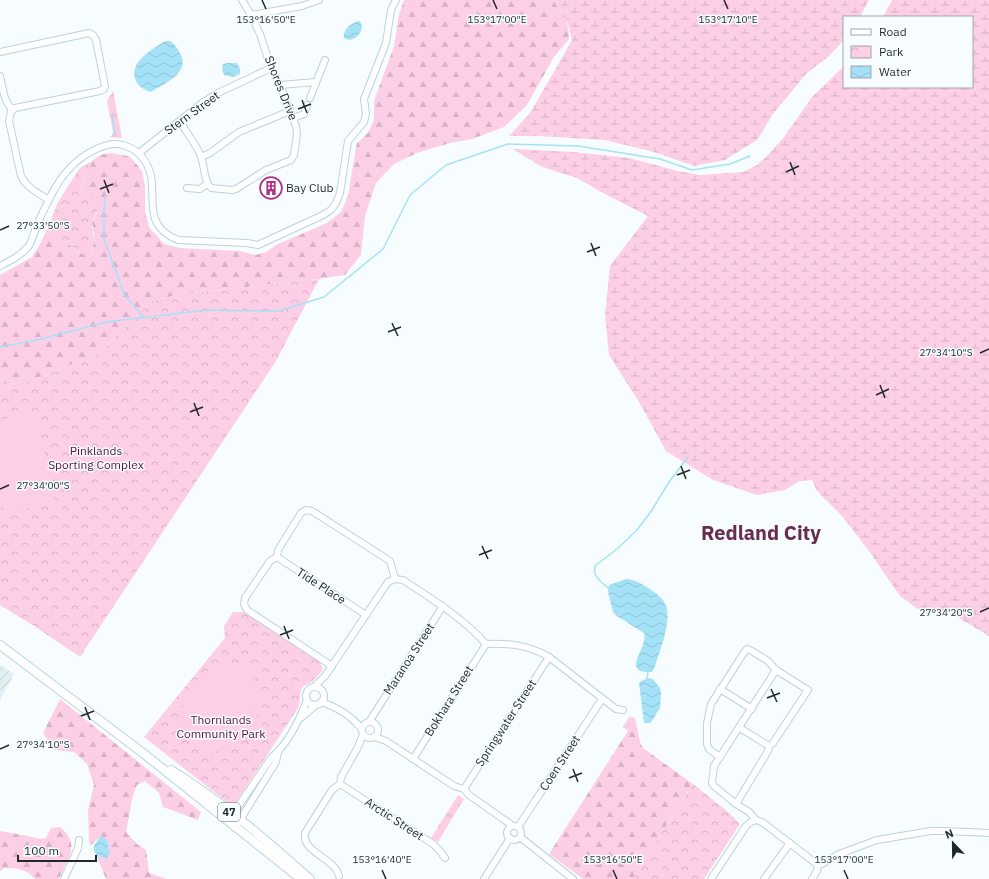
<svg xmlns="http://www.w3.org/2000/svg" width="989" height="879" font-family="'IBM Plex Sans',sans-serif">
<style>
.industrial{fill:url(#industrial-furrows)}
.grass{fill:url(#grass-tufts)}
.forest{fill:url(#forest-firs)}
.wetland{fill:url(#wetland-marsh)}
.park{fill:url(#park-crowns)}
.pitch{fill:#fdcfe7}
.water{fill:url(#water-waves)}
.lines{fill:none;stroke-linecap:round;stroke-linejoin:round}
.stream{stroke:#a5e2f8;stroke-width:1.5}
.minor-casing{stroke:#bad3dc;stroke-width:8}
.highway-casing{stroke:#bad3dc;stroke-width:10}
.minor{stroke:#fff;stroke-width:6}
.highway{stroke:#fff;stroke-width:8}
.ticks{fill:none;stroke:#1f292c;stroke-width:1.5}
.labels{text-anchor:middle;stroke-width:3;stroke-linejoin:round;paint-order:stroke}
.shield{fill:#f7fdfe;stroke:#60696b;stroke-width:1}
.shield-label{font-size:11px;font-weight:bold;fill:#1f292c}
.street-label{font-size:12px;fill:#1f292c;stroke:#f7fdfe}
.poi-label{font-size:12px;fill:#1f292c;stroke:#f7fdfe;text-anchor:start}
.park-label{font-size:12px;fill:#5b1242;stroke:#f7fdfe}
.town-label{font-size:20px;font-weight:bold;fill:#6a2d52;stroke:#f7fdfe}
.ticks-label{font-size:10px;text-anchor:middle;fill:#1f292c;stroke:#f7fdfe;stroke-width:3;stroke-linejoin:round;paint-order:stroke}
</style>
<defs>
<pattern id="industrial-furrows" width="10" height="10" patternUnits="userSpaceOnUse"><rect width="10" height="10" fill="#e2eff4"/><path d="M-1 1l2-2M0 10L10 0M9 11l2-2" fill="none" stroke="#c1cdd1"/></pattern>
<pattern id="grass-tufts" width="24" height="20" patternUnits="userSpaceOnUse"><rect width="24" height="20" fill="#fdcfe7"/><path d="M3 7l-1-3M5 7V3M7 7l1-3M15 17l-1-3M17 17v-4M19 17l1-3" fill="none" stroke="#d8b2c6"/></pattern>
<pattern id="forest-firs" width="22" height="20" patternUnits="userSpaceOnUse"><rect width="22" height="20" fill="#fdcfe7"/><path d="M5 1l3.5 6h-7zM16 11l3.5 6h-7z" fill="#d8b2c6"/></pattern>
<pattern id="wetland-marsh" width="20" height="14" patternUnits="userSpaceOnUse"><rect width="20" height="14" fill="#fdcfe7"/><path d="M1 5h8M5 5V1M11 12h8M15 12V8" fill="none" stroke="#d8b2c6"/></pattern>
<pattern id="park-crowns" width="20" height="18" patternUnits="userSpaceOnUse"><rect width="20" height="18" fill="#fdcfe7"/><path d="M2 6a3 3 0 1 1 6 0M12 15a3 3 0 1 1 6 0" fill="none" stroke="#d8b2c6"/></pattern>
<pattern id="water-waves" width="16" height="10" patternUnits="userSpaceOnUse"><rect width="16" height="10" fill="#a5e2f8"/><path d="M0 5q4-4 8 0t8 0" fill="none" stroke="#8ec2d5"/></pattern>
</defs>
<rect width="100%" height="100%" fill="#f7fdfe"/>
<path class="industrial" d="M0,665L14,674L0,700Z"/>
<g class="grass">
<path d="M113,91L122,138L109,137L112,136L113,132L107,101Z"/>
<path d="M458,795L464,799L438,842L431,838Z"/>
</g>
<g class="forest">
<path d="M404,0H553L567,20L569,39L554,57L527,105L504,127L472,139L450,143L417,153L394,164L376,183L365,216L361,255L345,275L319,279L182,294L152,301L98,354L28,382L6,384L0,382V275L32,257L40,244L47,229L82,254L93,249L94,235L92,222L97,212L85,193L80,187L87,174L92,161L100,155L111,153L128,156L132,159L142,171L145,186V211L149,227L164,244L180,248L240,251L255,255L266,252L278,244L327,223L341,212L348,196L356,147L357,143L368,133L374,120V101L394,46L399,14Z"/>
<path d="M60,699L201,812L198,820L163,807L159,793L145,781L137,785C130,800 130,816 126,832L137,844L146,850L149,873L167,879H106L98,859V857L101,856L104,858L108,851L109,845L99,838L91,845L89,843L88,810L94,785L87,764L74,752L54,750L43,733Z"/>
<path d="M629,717L635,718L640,742L643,748L693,784L632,879H583L549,854L628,731L623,727Z"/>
<path d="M60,827C82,845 67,859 59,879H35C27,869 16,868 4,868L0,871V831L28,836L40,839L46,838L51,828Z"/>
</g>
<g class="wetland">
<path d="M553,0H869L860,17H844V40L829,56L806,74L773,114L757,140L725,160L694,166L654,152L605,140L538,136H509L530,113L558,65L572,40L567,20Z"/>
<path d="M892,0H989V636L954,615L952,610L945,611L919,610L900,596L869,551L842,516L817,491L812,480L800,481L785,490L757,495L713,480L666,451L639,402L609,355L605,315L610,266L648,216L601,192L577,178L542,167L513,149L574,152L629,158L678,171L700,175L743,172L757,165L769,154L784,137L812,97L844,66V87H972V17H883Z"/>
</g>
<g class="park">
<path d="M92,161L87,174L80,187L85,193L94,194C104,211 93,212 92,224C92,236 97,243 89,254H82L47,229L58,202L79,169Z"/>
<path d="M319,279L276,361L80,657L34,626L0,605V382L6,384L28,382L98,354L152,301L182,294Z"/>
<path d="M233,612H244L322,662L320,664L323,668C321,674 315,679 310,683C307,685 303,685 302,688C299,694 301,702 298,708L237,801L233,803H228L144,737L225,638L224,626Z"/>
<path d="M693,784L727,811L740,824L704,879H632Z"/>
</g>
<g class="pitch">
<path d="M35,412L55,502L4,513L0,495V420Z"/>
<path d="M231,663L237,664L235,671H239L241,665L249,669L257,677L252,680L254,685L260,682C262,689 262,697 261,704L255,703L254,707L260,709V710L252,726L247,723L245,726L249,730L237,742L234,739L230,742L232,745L224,749L212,752V748L207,747L206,751C199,749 192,745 188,739L193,735L191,732L185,735C182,728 182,721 182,713L187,714L188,711L182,710C186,691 195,678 211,669L214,674L217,672L215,667Z"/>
</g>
<g class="water">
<path d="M359,21L361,23C364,31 357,39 349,40L344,38C342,30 352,22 359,21Z"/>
<path d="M165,41H170C175,44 177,48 180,53C191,73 165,83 151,92C144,90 137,86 135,78C130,61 153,49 165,41Z"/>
<path d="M228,63H237L240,69V74L233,77L224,75L222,70L223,64Z"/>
<path d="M626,579C636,580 643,584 651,590C657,594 664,599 666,606C672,620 660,651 655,666L652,672C619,674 649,647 644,633L617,616L613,612L608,592L609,585Z"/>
<path d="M649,678L653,679L660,688L661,693L660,708L652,721L650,723H644L639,683L641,681Z"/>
<path d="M101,836L105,838L109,845L108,847L110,853L106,859L101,856L98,857C90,847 95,844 101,836Z"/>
</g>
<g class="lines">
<g class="stream">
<path d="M112,116L115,134"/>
<path d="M105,195L104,215V240L117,274L124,294L144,318"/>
<path d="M0,347L41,339L106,322L207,310L279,311L324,297L383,249L410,195L446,165L508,144L578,146L660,159L692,170L730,164L750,156"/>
<path d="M609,589C602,582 590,575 596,565L617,549L637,530L652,510L669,482L688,457"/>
<path d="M647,679L648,672"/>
</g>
<g class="minor-casing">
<g id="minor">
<path d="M251,15L302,6L319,0"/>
<path d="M0,52L89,33L93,35L96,40L105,86L104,89L100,91L15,108L11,111L9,121L21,176C27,188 38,193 49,200"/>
<path d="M0,76C3,88 3,101 13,110"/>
<path d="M280,85L316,82"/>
<path d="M310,98L325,60"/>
<path d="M293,118L304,114L307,105"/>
<path d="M180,121C186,132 195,143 200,154C205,165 203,180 211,188L232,190L236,189L266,170L291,160L294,155L297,134L296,126L280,85L271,68L260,34L251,15L242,0"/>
<path d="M139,153L202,103L218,93L271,68"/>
<path d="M201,157L210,153L239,132L290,111"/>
<path d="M187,188L200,189L207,184"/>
<path d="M0,266C10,261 20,256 28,247C32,242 34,232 37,225C52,191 66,159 104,146C117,141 133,146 142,157C166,186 134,222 178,240L247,243L258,245L323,215L331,210L336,203L340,193L348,141L364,122L366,114L364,99L386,43L391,10L396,0"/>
<path d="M277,557L366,615"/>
<path d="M332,666L247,610L244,604L245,598L270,561L277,557L278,550L301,513L306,510L312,511L390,561L395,579"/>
<path d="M315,686L325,676L388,582L395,579L403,580C432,599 463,618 486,644C509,643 529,645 549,657L616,709L623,710"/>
<circle cx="315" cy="696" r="9"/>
<path d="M720,689L752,709"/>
<path d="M321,702C337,707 351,716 361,728"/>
<path d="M302,717L316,705"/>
<circle cx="370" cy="730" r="8"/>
<path d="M369,722L443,606"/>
<path d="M740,728L769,746"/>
<path d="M375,737L386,741L454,786L464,789L469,795L513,826"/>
<path d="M720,757L709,749L707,744V723L711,704L745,651L747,649L750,650L768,661L776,670L808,690L773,743L769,746L768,751L736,804"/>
<path d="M413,759L486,644"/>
<path d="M340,784L433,844L440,851L445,858"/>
<path d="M464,789L549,657"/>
<path d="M231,817L271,758C288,744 299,721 307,700"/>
<path d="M756,820L749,812L736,804L714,786L712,783L714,766L776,670"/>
<path d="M756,820L762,822L818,865"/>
<circle cx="514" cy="833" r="7"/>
<path d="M518,827L602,699"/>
<path d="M235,828L276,762L278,752"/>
<path d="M520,837L573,879"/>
<path d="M339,876C338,873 337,870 335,868C326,856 302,850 305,833L332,790L340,784L341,777L357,749L363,735"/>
<path d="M64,879L78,848L79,840"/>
<path d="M484,879L510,838"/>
<path d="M711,879L746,826L751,822L756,820"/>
<path d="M764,879L790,843"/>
<path d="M812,879L817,871L818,865L822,864L839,854L877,840L931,831H947L989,833"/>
</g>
</g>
<g class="highway-casing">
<g id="highway">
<path d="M0,645L143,753L301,879"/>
<path d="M171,770C221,801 266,840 310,879"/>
</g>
</g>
<use href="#minor" class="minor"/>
<use href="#highway" class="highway"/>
</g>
<path class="ticks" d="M262,0L266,9M493,0L497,9M724,0L728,9M302,100L307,113M298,109L311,104M790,162L795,175M786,172L799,166M104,180L109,193M100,189L113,184M0,230L9,226M591,243L596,256M587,252L600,247M392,323L398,336M388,332L401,327M980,353L989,349M880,385L885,398M876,395L889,389M194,403L199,416M190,412L203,407M681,466L686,479M677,475L690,470M0,489L9,485M482,546L488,559M479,555L492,550M980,612L989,608M284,626L289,639M280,635L293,630M771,689L777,702M767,698L780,693M85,707L90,720M81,716L94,711M0,749L9,745M573,769L578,782M569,778L582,773M382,870L386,879M613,870L617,879M844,870L848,879"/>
<defs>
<g id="building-ring" transform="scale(1.15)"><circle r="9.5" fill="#f7fdfe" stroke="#af3383" stroke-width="1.5"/><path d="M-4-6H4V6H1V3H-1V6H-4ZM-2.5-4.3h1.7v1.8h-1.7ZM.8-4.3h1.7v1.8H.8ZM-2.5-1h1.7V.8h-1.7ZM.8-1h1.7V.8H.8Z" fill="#af3383"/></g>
</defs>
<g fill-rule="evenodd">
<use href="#building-ring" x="271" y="188"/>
</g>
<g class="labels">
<rect class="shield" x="218" y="803" width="22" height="18" rx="3"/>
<g class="shield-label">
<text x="229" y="816">47</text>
</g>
<g class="street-label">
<text transform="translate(281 88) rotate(68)" y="4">Shores Drive</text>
<text transform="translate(192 113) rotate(-36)" y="4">Stern Street</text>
<text transform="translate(321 586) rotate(33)" y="4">Tide Place</text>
<text transform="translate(409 659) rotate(-57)" y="4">Maranoa Street</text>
<text transform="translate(449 701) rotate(-58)" y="4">Bokhara Street</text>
<text transform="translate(506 723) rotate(-57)" y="4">Springwater Street</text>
<text transform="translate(560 763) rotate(-57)" y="4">Coen Street</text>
<text transform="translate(394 819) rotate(33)" y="4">Arctic Street</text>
</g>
<g class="poi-label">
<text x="286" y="192">Bay Club</text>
</g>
<g class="park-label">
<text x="96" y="455">Pinklands<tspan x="96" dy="14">Sporting Complex</tspan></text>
<text x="221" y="724">Thornlands<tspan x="221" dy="14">Community Park</tspan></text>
</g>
<g class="town-label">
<text x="761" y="540">Redland City</text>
</g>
</g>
<g class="ticks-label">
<text x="266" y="23">153°16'50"E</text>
<text x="497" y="23">153°17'00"E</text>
<text x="728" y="23">153°17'10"E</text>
<text x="43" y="229">27°33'50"S</text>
<text x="946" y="356">27°34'10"S</text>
<text x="43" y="489">27°34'00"S</text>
<text x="946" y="616">27°34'20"S</text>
<text x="43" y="748">27°34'10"S</text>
<text x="382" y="863">153°16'40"E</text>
<text x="613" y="863">153°16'50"E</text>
<text x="844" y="863">153°17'00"E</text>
</g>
<rect x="843" y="16" width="130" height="72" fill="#f7fdfe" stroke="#a1a8aa"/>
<rect x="851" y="29" width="20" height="6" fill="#ffffff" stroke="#a1a8aa"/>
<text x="879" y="36" font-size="12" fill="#1f292c">Road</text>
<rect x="851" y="46" width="20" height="12" fill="url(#park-crowns)" stroke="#a1a8aa"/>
<text x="879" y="56" font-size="12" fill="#1f292c">Park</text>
<rect x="851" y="66" width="20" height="12" fill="url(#water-waves)" stroke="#a1a8aa"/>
<text x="879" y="76" font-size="12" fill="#1f292c">Water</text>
<g transform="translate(953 843) rotate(338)" stroke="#f7fdfe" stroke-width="3" paint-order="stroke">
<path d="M0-3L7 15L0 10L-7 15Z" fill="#1f292c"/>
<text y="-6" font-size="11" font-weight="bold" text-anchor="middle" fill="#1f292c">N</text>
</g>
<path d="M18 855v6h78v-6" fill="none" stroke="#1f292c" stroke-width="2"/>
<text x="24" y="855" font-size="12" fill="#1f292c" stroke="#f7fdfe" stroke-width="3" paint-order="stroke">100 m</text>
</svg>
